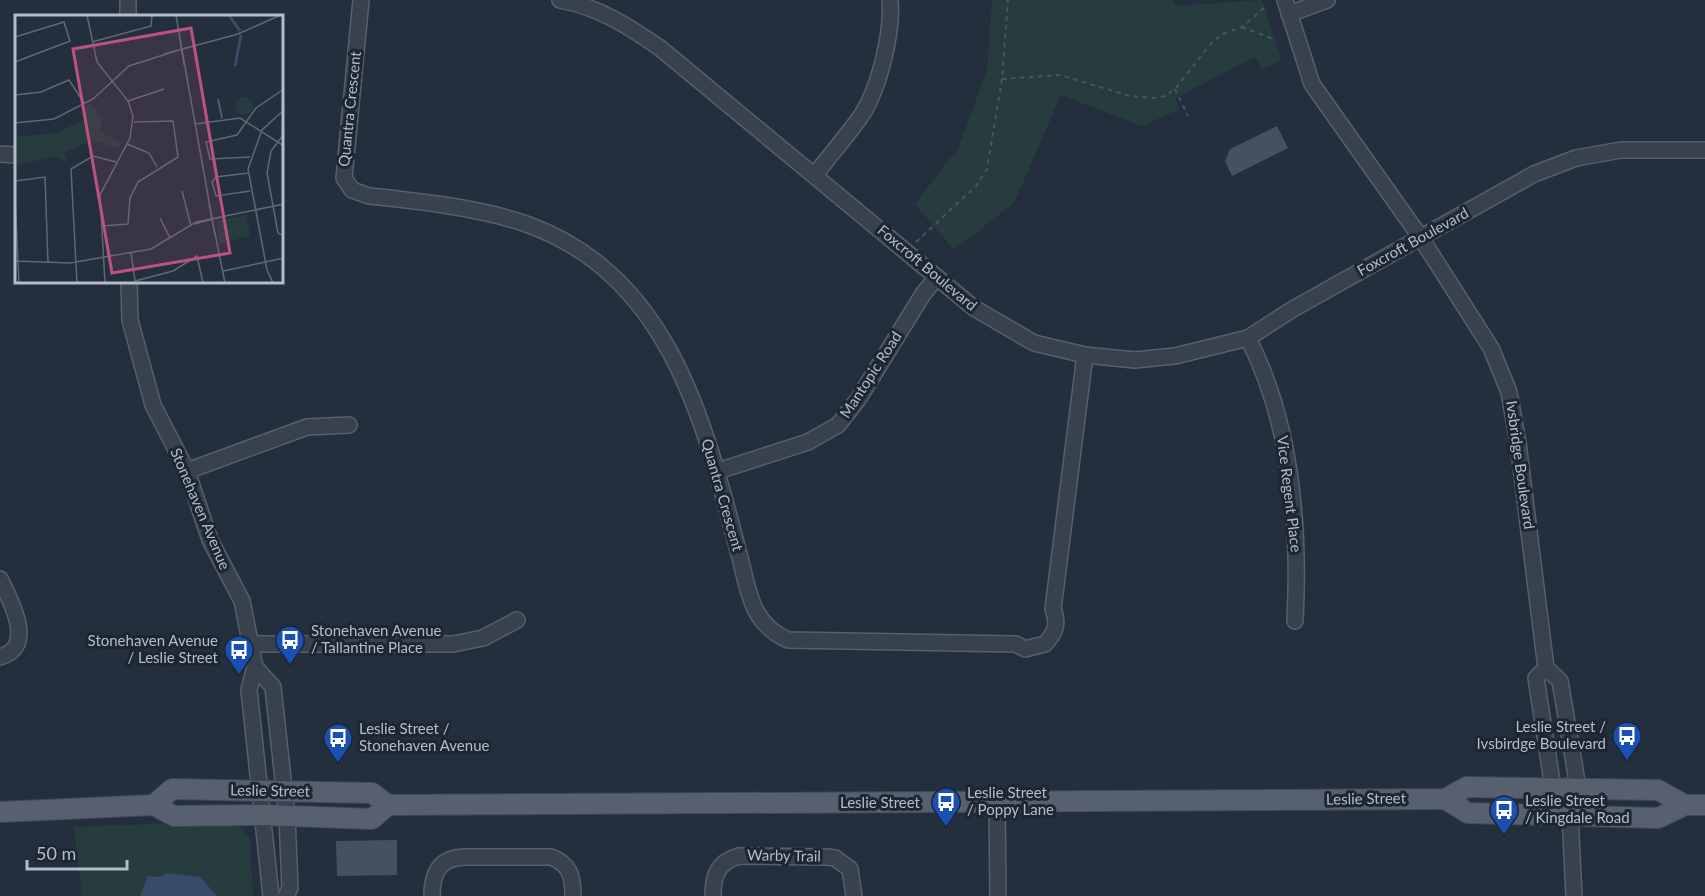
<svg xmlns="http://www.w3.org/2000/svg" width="1705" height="896" font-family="Lato,sans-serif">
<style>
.green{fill:#263c3f}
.water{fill:#394c67}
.building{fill:#455162}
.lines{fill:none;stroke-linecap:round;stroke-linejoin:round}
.minor-casing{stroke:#565f6c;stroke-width:18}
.major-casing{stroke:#414a57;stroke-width:22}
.path{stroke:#44595c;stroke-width:2;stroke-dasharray:4.5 4.5;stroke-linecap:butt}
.minor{stroke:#38414e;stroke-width:15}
.major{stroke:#56606e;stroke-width:20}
.labels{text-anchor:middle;stroke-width:6;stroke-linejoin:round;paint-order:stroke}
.street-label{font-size:15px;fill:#b4bcc9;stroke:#1d2633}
.poi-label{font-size:15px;fill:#b4bcc9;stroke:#1d2633;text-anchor:start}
.inset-river{fill:none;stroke:#394c67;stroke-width:3}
.inset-road{fill:none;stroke:#5e6776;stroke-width:1.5}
.view{fill:#bd5182;fill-opacity:0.15;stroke:#bd5182;stroke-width:3}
.inset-edge{fill:none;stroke:#b4bcc9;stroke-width:3}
</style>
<rect width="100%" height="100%" fill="#242f3e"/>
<g class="green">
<path d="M992,0H1173L1175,6L1262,0L1281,60L1262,70L1255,57L1175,98L1180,109L1142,126L1061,95L1014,203L954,250L915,204L959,147L987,69Z"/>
<path d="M234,821L250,838L253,896H82L74,827Z"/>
</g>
<path class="water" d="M168,873L200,877L217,896H140L148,876L159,877Z"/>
<g class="building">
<path d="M1277,126L1288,148L1232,176L1225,161L1230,149Z"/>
<path d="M397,840V875L337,876L336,841Z"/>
</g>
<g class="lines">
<g class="minor-casing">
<g id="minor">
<path d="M128,0V16"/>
<path d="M361,0L344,178L352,190L369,196C418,201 483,208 529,225C671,277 705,425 739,554C749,591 750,623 788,640L1016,644L1025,649L1045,644C1055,633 1059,624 1053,609L1085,355"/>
<path d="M560,0C599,7 628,26 660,48L974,308L1034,343L1085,355L1135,360L1175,356L1248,338L1293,309L1534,174L1576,158L1621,150H1705"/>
<path d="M1285,0L1312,84L1421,238L1491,348L1509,392L1518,443L1546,668L1560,681L1574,763L1578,789L1570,815"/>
<path d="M1289,14L1327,0"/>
<path d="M0,154L16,155"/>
<path d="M815,175C830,155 847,136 861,116C879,89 893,32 890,0"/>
<path d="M129,282L130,320L153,405L187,471L210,540L242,601L255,667L249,690L271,896"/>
<path d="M1248,338C1292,424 1300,525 1295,621"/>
<path d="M187,471L307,427L349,425"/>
<path d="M718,471L808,442L838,425L859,398L923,294L936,278"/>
<path d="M0,579C10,600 37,647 0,657"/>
<path d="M250,644H453L483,638L517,620"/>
<path d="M255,667L273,687L287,816L290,888L286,896"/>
<path d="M1546,668L1536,678L1553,788L1570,815L1574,896"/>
<path d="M997,803L998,896"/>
<path d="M432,896C432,873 439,858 464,857H551C570,864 573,877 573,896"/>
<path d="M713,896C713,875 718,862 739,856L827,857L835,858L850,869L854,896"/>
</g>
</g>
<g class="major-casing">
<g id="major">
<path d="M1445,799L1468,813L1658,818L1685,805H1705"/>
<path d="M154,805L172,789L372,793L388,805L1445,799L1467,787L1658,790L1685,805"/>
<path d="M0,812L154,805L174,816L262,815L372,819L388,805"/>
</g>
</g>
<g class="path">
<path d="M1242,27L1276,40"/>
<path d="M1002,79L1060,75L1130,96L1154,98L1165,96L1175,89L1213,41L1223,34L1242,27L1265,7"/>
<path d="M1175,89L1188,116"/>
<path d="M916,242L976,186L987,169L1002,79L1008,0"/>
</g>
<use href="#minor" class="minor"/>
<use href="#major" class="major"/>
</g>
<defs>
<g id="bus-pin" transform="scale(1.5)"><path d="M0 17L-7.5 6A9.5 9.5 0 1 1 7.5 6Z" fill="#1a4fb4" stroke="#1d2633"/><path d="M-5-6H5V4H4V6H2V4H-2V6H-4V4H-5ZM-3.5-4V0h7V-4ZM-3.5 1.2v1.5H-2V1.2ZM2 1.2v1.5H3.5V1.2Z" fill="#fff"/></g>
</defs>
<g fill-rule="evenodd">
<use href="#bus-pin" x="290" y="640"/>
<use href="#bus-pin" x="239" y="650"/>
<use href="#bus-pin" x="1627" y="736"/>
<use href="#bus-pin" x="338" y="738"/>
<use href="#bus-pin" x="946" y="802"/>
<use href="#bus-pin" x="1504" y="810"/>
</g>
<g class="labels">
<g class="street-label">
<text transform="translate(350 109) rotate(-84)" y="5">Quantra Crescent</text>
<text transform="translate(1413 242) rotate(-29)" y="5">Foxcroft Boulevard</text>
<text transform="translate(927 268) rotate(40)" y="5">Foxcroft Boulevard</text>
<text transform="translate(871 375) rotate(-57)" y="5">Mantopic Road</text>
<text transform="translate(1520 465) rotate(82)" y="5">Ivsbridge Boulevard</text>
<text transform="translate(1289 494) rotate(83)" y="5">Vice Regent Place</text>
<text transform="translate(722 495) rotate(74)" y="5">Quantra Crescent</text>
<text transform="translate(200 509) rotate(67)" y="5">Stonehaven Avenue</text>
<text transform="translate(270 791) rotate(1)" y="5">Leslie Street</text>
<text transform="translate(1366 799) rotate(-1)" y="5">Leslie Street</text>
<text x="880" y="808">Leslie Street</text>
<text transform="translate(784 856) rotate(1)" y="5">Warby Trail</text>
</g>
<g class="poi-label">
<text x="311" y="636">Stonehaven Avenue<tspan x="311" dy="17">/ Tallantine Place</tspan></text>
<text x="218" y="646" text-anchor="end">Stonehaven Avenue<tspan x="218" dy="17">/ Leslie Street</tspan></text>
<text x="1606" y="732" text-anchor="end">Leslie Street /<tspan x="1606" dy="17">Ivsbirdge Boulevard</tspan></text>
<text x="359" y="734">Leslie Street /<tspan x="359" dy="17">Stonehaven Avenue</tspan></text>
<text x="967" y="798">Leslie Street<tspan x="967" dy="17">/ Poppy Lane</tspan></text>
<text x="1525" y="806">Leslie Street<tspan x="1525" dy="17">/ Kingdale Road</tspan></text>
</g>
</g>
<g transform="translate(15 15)">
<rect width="268" height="268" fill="#242f3e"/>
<path d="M220 91a9 9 0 1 1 18 0a9 9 0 1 1-18 0ZM75,88L87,105L85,117L108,127L103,133L83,127L71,128L49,138L53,148L40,141L0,151V122L41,118L71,104L68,92ZM231,200L235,220L204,230L202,206Z" fill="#263c3f"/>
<path class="inset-river" d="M214,0L225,16M220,51L226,20"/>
<path class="inset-road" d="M72,0L82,47L113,86L118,101L115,123L85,180L90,268M161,0L169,50M164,18L200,220M0,22L49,7L55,26L0,47M77,27L136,11L137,0M149,39L223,19L266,0M0,80L26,77L54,65L69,88M203,84L207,103M113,86L149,74M0,108L39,104L78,84L114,51L167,34M180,109L225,103L269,131M269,119L256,136L252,158L263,218L269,221M112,129L134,138L142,152M235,142L195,144L191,127L222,120L241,93L269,74M233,158L201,162L197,167L201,181L235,176M0,166L30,162L33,248M167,176L176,211M0,184L4,268M194,189L210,268M145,203L155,223M179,209L210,201M86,211L113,209L115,183L123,167L163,142L158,106L119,107M116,237L120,266L158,256L182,241L188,268M0,246L55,248L136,234L181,207L269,189M208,256L269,243M62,268L56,154L78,141L101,147M258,268L252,255L233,154L247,115L269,95"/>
<path class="view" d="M176,13L215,238L97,258L58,34Z"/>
<rect width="268" height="268" class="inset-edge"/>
</g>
<path d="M27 860v9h100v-9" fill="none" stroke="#b4bcc9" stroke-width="3"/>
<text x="36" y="860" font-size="18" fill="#b4bcc9" stroke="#1d2633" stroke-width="4.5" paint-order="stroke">50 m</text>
</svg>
